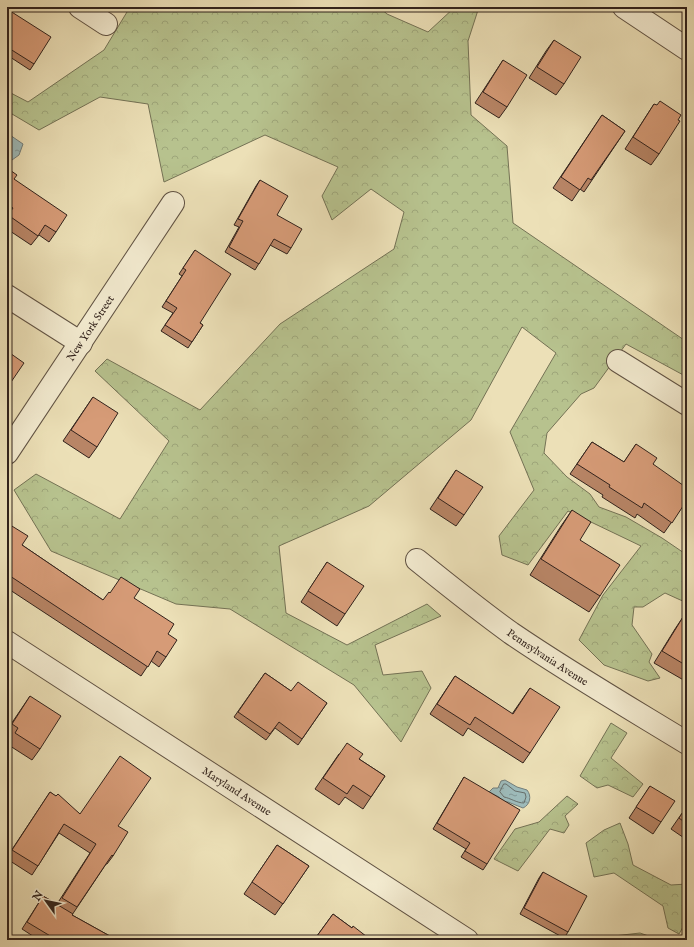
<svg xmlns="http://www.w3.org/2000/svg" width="694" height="947" font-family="'IM FELL English',serif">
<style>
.forest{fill:url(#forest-crowns);stroke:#747255}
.water{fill:url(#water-ripples);stroke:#727d7a}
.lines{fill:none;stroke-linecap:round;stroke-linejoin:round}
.shore{stroke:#676e6a;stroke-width:1}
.minor-casing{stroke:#605243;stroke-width:24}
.minor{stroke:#f3ebd0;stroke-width:22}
.wall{fill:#b88566;stroke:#31221c}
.building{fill:#d69b77;stroke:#31221c}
.labels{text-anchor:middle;stroke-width:4;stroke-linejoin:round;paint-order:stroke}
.street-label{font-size:11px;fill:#31221c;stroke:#f3ebd0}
</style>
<defs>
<pattern id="forest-crowns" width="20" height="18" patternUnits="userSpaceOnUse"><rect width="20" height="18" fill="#b7c28e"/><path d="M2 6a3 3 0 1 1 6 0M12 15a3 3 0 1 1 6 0" fill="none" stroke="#9ea67a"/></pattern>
<pattern id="water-ripples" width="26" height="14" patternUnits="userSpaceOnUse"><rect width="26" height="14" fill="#9dbab9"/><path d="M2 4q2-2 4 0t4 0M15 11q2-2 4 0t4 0" fill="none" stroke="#819796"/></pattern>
</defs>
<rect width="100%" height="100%" fill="#ece0b7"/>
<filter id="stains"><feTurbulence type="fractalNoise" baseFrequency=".005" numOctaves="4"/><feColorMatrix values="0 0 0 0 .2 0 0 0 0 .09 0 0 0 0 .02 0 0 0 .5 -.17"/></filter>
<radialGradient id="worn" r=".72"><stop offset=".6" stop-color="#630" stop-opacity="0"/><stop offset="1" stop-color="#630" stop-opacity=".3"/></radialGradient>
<g class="forest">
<path d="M130,7H379L387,14L428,32L455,7H479L468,41L471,115L507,146L513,223L687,342V377L626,344L594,388L581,394L547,433L544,453L567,477L590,494L599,507L626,517L662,538L687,555V603L665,593L643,607H634L632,625L652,654L649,662L660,678L648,681L604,665L579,640L603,595L641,546L568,511L528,565L502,555L499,536L534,490L510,432L556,353L522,327L471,420L369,506L279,546L286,613L347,645L427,604L441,616L375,645L383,675L422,671L431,688L401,742L354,685L230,609L176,604L51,551L14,490L36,474L120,519L169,441L95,371L107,359L200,410L280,324L394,249L404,212L371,189L332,220L322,196L338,167L265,135L164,182L148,104L100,97L39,130L7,111V91L28,102L104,50Z"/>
<path d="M611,723L627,733L611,758L643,784L633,797L608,785L597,788L580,776Z"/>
<path d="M567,796L578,804L565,816L569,825L564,833L550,829L518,871L494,859L515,829L539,822Z"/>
<path d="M620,823L628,844L633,865L671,885L687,884V920L679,934L668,928L663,906L614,873L594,877L586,843L604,830Z"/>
<path d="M640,933L660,940H603L605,937Z"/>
</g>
<g class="water">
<path d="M7,133L23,144L19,155L12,160L7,156Z"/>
<path d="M505,780L517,787L527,790C532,796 530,805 523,808L508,802H504L499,797L489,792L493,788H498L501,781Z"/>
</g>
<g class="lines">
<path class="shore" d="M504,784H506L515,791L525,793L526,797L524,803C517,803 510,798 504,797L500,792Z"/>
<g class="minor-casing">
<g id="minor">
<path d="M80,7L106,24"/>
<path d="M624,7L687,49"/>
<path d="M7,296L81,343"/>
<path d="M618,361L687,404"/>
<path id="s1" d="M7,453L173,203"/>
<path id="s2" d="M417,560C448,585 479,610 511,633C568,672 628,707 687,743"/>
<path id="s3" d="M7,642L467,940"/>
</g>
</g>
<use href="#minor" class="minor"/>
</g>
<g class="wall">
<path d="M7,9L34,64L30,70L7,55Z"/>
<path d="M554,40L564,84L556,95L529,78L546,51Z"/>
<path d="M503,60L507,107L499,118L475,103Z"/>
<path d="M654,104L659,154L651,165L625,149Z"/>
<path d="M602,115L625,131L584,192L580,189L572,201L553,188Z"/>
<path d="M7,168L14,179L56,232L49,242L39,235L31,245L7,229Z"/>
<path d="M260,180L277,215L291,248L287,254L270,245L255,270L225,252L239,227L234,225L256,186Z"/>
<path d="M195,250L200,323L203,325L188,348L161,331L173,313L162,307L182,276L179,274Z"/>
<path d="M93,397L97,447L89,458L63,441Z"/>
<path d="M592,442L624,462L636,444L653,464L687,500L664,533L637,514L635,518L602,497L603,495L570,474Z"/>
<path d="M456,470L464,515L456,526L430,509Z"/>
<path d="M572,510L580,540L600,596L589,612L530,575L561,526Z"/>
<path d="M7,523L22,545L103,600L110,593L134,598L168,634L166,657L159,667L151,661L141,676L7,588Z"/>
<path d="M327,562L345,614L337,626L301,602Z"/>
<path d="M683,617L687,620V682L654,663L675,629Z"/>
<path d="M265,673L291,691L327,703L298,745L275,728L266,740L234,717Z"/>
<path d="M455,676L512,714L530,688V753L523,763L468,728L463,736L430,714Z"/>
<path d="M30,696L40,749L32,760L7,744L10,739L7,737V730Z"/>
<path d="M339,754L359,759L385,776L363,809L345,797L339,805L315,789Z"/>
<path d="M464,777L487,864L483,870L461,857L466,849L433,829Z"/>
<path d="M650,786L661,822L653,834L629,818Z"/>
<path d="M50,792L80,814L118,826L113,856L107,864H106L72,915L117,940H39L22,929L43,896L57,904L90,853L59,833L32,875L7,859V857Z"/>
<path d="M687,806V840L671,829Z"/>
<path d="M277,845L309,866L275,915L244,894Z"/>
<path d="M543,872L568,932L564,938L520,914L539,878Z"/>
<path d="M333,914L352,928L371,940H314Z"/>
</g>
<g class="building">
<path d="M7,9L51,37L34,64L7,47Z"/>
<path d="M554,40L581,57L564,84L537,67Z"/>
<path d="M503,60L527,75L507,107L483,92Z"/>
<path d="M660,101L681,115L678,120L680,121L659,154L633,137L654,104L657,105Z"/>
<path d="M602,115L625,131L591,180L588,178L580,190L561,177Z"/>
<path d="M7,168L17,175L14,179L67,215L56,232L45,225L38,236L8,215L13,208L7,204Z"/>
<path d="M260,180L288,196L277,215L302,229L291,248L274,239L259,264L229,247L243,221L238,219Z"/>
<path d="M195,250L231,274L200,323L203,325L192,342L165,325L177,308L166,301L186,270L183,268Z"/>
<path d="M7,351L24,363L7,388Z"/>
<path d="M93,397L118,413L97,447L71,430Z"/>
<path d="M592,442L624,462L636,444L657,458L653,464L687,488V500L672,523L644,503L642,508L609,487L610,485L577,464Z"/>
<path d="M456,470L483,487L464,515L438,498Z"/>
<path d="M572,510L591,522L580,540L620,565L600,596L541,559Z"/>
<path d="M7,523L28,536L22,545L103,600L109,592L110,593L121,577L140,589L134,598L174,624L168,634L177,640L166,657L157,651L148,667L7,574Z"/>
<path d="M327,562L364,586L345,614L308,591Z"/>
<path d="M683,617L687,620V666L662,651Z"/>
<path d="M265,673L291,691L298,682L327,703L302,739L279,722L270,734L238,712Z"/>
<path d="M455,676L513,714L530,688L560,707L530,753L475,717L470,725L437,704Z"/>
<path d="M30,696L61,716L40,749L15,733L18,728L12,724Z"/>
<path d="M347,743L363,754L359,759L385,776L371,797L353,785L347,794L323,778Z"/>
<path d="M120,756L151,778L118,826L128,832L113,856L112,855L77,907L62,898L96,844L64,824L38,866L12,850L50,792L56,796L58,794L80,814Z"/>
<path d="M464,777L520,810L487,864L465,851L470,843L437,823Z"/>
<path d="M650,786L675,801L661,822L636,807Z"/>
<path d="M687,806V824L679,818Z"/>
<path d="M277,845L309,866L283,904L252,882Z"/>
<path d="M543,872L587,896L568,932L524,908Z"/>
<path d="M43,896L73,914L72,915L117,940H57L27,922Z"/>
<path d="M333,914L352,928L353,926L371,940H323L317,936Z"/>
</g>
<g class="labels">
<g class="street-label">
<text dy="4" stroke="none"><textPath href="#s1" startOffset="150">New York Street</textPath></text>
<text dy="4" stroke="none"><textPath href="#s2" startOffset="163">Pennsylvania Avenue</textPath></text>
<text dy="4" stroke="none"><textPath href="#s3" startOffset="274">Maryland Avenue</textPath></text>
</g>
</g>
<rect width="694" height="947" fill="none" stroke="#ece0b7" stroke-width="24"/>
<rect x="8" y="8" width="678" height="931" fill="none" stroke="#31221c" stroke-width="2"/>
<rect x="12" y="12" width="670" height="923" fill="none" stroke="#31221c"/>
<g transform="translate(46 901) rotate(303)" stroke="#f3ebd0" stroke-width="3" paint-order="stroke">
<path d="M0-3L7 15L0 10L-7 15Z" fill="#31221c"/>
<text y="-6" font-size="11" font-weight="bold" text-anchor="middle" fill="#31221c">N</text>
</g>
<rect width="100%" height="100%" filter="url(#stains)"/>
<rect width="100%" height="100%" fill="url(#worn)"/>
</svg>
